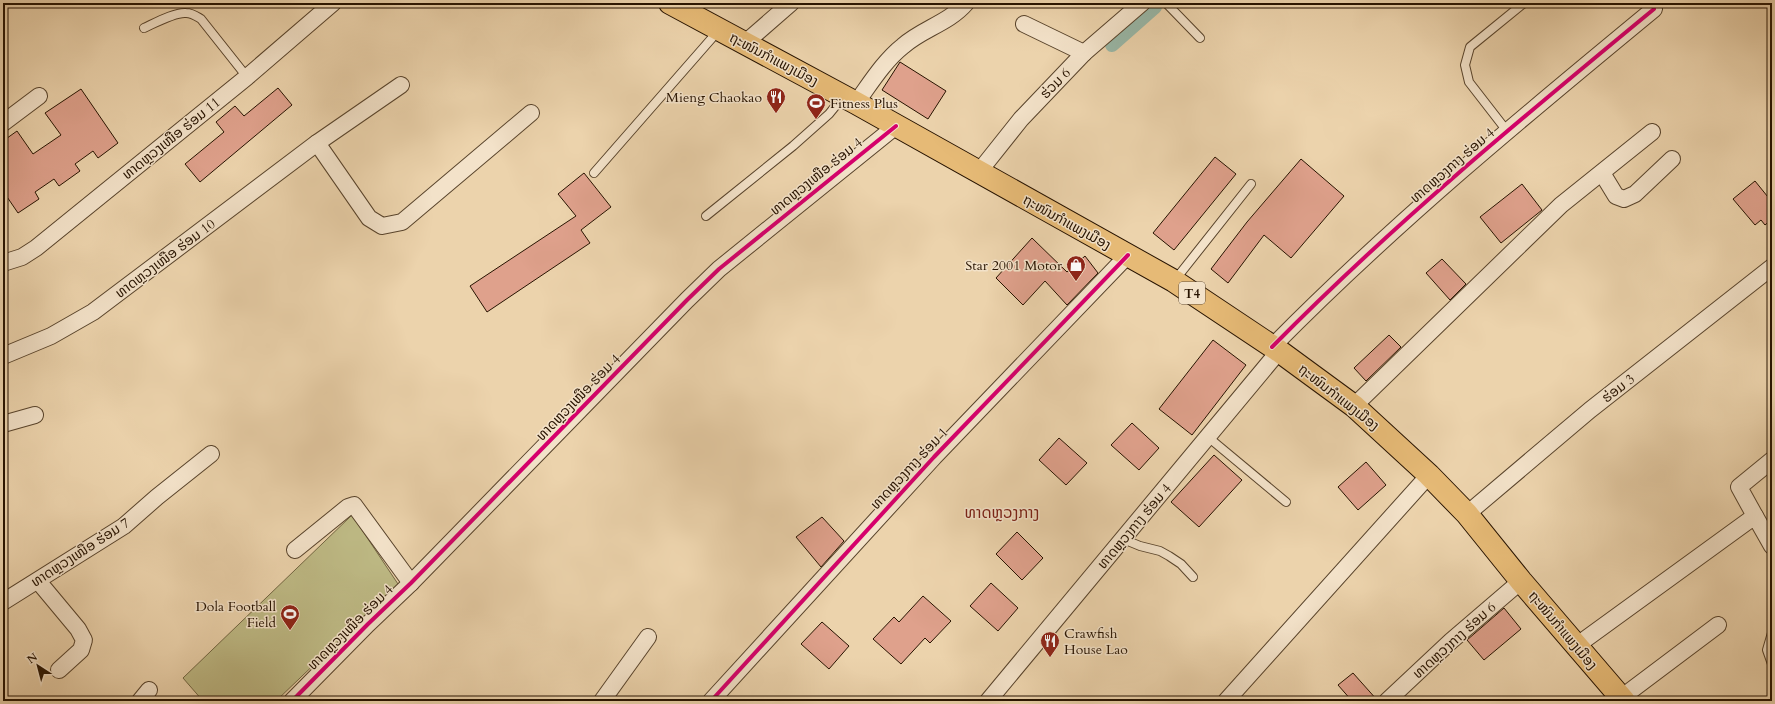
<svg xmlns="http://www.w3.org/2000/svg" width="1775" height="704" font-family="Cardo,'Noto Sans Lao',serif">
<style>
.green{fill:#beba85;stroke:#726642}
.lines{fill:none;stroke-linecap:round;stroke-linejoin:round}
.canal{stroke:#99b8a8;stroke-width:14}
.building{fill:#dfa18c;stroke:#271300}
.lane-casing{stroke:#58432b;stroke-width:10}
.street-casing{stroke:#58432b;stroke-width:18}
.primary-casing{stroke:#271300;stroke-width:24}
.lane{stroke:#f3e2c9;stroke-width:8}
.street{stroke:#f3e2c9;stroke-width:16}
.primary{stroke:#e6ba76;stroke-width:22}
.cycleway-casing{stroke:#f3e2c9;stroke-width:6}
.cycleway{stroke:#d6006c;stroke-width:4}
.labels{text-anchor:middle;stroke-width:3;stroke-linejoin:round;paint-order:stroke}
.shield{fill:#f3e2c9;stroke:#64513c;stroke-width:1}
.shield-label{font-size:13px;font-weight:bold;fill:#271300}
.street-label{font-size:14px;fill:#271300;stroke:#f3e2c9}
.poi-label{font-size:14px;fill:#271300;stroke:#f3e2c9;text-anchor:end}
.quarter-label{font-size:16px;fill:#7a1f14;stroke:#f3e2c9}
</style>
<rect width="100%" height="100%" fill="#ecd3ac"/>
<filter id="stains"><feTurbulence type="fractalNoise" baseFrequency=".005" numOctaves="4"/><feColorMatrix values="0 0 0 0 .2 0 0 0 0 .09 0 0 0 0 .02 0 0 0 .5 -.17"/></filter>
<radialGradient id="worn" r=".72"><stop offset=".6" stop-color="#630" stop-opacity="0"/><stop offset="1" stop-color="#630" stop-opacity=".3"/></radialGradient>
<path class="green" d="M352,515L398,584L276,701H203L183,678Z"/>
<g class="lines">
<path class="canal" d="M1112,45L1155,7"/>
</g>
<g class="building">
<path d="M900,62L946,91L928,119L882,90Z"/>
<path d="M278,88L292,105L200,182L185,164L224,132L216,122L235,106L244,116Z"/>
<path d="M81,89L118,143L98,158L93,151L75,164L80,171L59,186L54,179L35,192L39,199L18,213L3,191V141L17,131L33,154L61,135L45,113Z"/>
<path d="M1215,157L1236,174L1174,250L1153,233Z"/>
<path d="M1301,159L1344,196L1291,258L1264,235L1228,283L1211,269L1247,222Z"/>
<path d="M584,173L611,207L581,230L590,243L487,312L470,286L576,216L558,194Z"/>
<path d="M1755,181L1772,202V219L1765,225L1761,220L1755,225L1733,199Z"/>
<path d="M1522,184L1542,210L1501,243L1480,217Z"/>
<path d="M1032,238L1067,272L1085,256L1098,273L1067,305L1045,281L1023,305L996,278Z"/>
<path d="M1442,259L1466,284L1450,300L1426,273Z"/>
<path d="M1389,335L1401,347L1366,381L1354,368Z"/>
<path d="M1213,340L1246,365L1192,435L1159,409Z"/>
<path d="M1132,423L1159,448L1139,470L1111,445Z"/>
<path d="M1059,438L1087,463L1066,485L1039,460Z"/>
<path d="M1214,455L1242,480L1199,527L1171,502Z"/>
<path d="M1366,462L1386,485L1358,510L1338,487Z"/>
<path d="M822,517L844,541L821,567L796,537Z"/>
<path d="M1017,532L1043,558L1022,580L996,554Z"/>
<path d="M991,583L1018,608L998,631L970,606Z"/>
<path d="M923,596L951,621L930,643L925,638L901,664L873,639L894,617L899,622Z"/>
<path d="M1504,608L1521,629L1484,660L1467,640Z"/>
<path d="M822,622L849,646L829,669L801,644Z"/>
<path d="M1353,673L1378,701H1352L1338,685Z"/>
</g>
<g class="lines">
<g class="lane-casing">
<g id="lane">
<path d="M1166,3L1200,38"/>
<path d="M144,28C155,23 175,12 186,13C192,13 196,16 201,19L247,77"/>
<path d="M1507,131L1469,82L1465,65L1470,47L1524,3"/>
<path d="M594,173L719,30"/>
<path d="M706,216L793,146L829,114L842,98"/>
<path d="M1175,280L1251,184"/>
<path d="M1208,437L1286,502"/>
<path d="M1123,539L1140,546L1160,551L1169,556L1181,564L1193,577"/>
<path d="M1772,633L1767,650L1772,664"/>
</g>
</g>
<g class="street-casing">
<g id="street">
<path d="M1024,24L1084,53"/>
<path d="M745,43L791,3"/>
<path d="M856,103C870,84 884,61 903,46C922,29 949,23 966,3"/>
<path d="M3,123L39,96"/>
<path d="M317,143L369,218L382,226L402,222L531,113"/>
<path d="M978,173L1021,119L1084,53L1142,3"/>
<path d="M1602,173L1616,196L1624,199L1635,194L1672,159"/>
<path d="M3,263L22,257L36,248L247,77L333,3"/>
<path d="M1272,347C1392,225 1523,117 1654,9"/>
<path d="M3,356L51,336L93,312L317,143L401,85"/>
<path d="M1354,406L1561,205L1652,132"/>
<path d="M3,424L35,415"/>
<path d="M1467,514L1590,410L1772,267"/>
<path d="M1755,516L1739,487L1772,460"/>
<path d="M295,550L348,507L354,505L411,583"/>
<path d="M38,581L78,629L84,640L81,650L59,670"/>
<path d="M3,602L124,526L157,497L211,454"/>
<path d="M1576,646L1755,516L1772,546"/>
<path d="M1621,698L1718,625"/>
<path d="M140,701L149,690"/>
<path d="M292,701L368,624L411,583L687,300L719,269L896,126"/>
<path d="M602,701L648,637"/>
<path d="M711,701L934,457L1128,255"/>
<path d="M988,701L1279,351"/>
<path d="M1226,701L1429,475"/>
<path d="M1387,701L1451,641L1521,581"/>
</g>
</g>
<g class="primary-casing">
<path id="primary" d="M670,3L856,103L1174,281L1279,351L1354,406L1429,475L1467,514L1521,581L1624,701"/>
</g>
<use href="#lane" class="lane"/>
<use href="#street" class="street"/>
<use href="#primary" class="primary"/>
<g class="cycleway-casing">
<g id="cycleway">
<path d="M1272,347C1392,225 1523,117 1654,9"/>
<path d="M292,701L368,624L411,583L687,300L719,269L896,126"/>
<path d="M711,701L934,457L1128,255"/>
</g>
</g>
<use href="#cycleway" class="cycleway"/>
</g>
<defs>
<g id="restaurant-pin" transform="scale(1)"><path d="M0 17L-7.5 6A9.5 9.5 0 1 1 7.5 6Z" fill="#8f2418" stroke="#f3e2c9"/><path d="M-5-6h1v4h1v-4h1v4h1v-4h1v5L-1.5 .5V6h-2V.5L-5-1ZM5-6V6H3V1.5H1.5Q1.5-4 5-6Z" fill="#fff"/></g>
<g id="stadium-pin" transform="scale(1)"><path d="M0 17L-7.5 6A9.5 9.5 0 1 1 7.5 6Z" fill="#8f2418" stroke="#f3e2c9"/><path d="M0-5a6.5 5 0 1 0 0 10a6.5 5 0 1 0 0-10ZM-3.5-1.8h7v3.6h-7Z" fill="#fff"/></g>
<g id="shop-pin" transform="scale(1)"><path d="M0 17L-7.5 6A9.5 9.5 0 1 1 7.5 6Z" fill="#8f2418" stroke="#f3e2c9"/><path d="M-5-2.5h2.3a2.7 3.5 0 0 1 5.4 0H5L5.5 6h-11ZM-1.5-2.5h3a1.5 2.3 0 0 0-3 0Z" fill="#fff"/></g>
</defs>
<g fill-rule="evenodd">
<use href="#restaurant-pin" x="776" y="97"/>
<use href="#stadium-pin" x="816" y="103"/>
<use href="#shop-pin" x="1076" y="265"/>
<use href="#stadium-pin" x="290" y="614"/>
<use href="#restaurant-pin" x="1050" y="641"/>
</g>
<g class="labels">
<rect class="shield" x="1179" y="282" width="26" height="22" rx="3"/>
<g class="shield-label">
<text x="1192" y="298">T4</text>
</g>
<g class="street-label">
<text transform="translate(774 59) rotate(28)" y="5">ຖະໜົນກຳແພງເມືອງ</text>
<text transform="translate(1055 83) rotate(-46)" y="5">ຮ່ວມ 6</text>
<text transform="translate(171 138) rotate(-39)" y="5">ທາດຫຼວງເໜືອ ຮ່ອມ 11</text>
<text transform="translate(1452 165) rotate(-41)" y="5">ທາດຫຼວງກາງ ຮ່ອມ 4</text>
<text transform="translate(816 176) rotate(-39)" y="5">ທາດຫຼວງເໜືອ ຮ່ອມ 4</text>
<text transform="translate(1067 222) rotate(29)" y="5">ຖະໜົນກຳແພງເມືອງ</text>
<text transform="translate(165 258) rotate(-37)" y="5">ທາດຫຼວງເໜືອ ຮ່ອມ 10</text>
<text transform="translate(1618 388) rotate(-38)" y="5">ຮ່ອມ 3</text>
<text transform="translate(578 397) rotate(-46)" y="5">ທາດຫຼວງເໜືອ ຮ່ອມ 4</text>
<text transform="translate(1339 397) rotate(38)" y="5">ຖະໜົນກຳແພງເມືອງ</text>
<text transform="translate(909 468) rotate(-47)" y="5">ທາດຫຼວງກາງ ຮ່ອມ 1</text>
<text transform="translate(1134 526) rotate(-50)" y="5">ທາດຫຼວງກາງ ຮ່ອມ 4</text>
<text transform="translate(80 552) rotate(-33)" y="5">ທາດຫຼວງເໜືອ ຮ່ອມ 7</text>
<text transform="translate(350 627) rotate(-45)" y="5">ທາດຫຼວງເໜືອ ຮ່ອມ 4</text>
<text transform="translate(1563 630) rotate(50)" y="5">ຖະໜົນກຳແພງເມືອງ</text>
<text transform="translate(1454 640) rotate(-42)" y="5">ທາດຫຼວງກາງ ຮ່ອມ 6</text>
</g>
<g class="poi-label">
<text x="762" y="102">Mieng Chaokao</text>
<text x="830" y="108" text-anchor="start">Fitness Plus</text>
<text x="1062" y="270">Star 2001 Motor</text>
<text x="276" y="611">Dola Football<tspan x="276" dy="16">Field</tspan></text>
<text x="1064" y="638" text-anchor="start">Crawfish<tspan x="1064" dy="16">House Lao</tspan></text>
</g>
<g class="quarter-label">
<text x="1002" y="518">ທາດຫຼວງກາງ</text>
</g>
</g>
<rect width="1775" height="704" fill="none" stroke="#ecd3ac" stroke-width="16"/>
<rect x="4" y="4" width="1767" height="696" fill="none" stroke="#271300" stroke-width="2"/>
<rect x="8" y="8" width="1759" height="688" fill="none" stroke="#271300"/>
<g transform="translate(38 666) rotate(324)" stroke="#f3e2c9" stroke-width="3" paint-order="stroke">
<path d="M0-3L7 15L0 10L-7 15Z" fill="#271300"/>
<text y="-6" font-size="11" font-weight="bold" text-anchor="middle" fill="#271300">N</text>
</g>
<rect width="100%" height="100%" filter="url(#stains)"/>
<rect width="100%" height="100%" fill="url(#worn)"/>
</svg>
